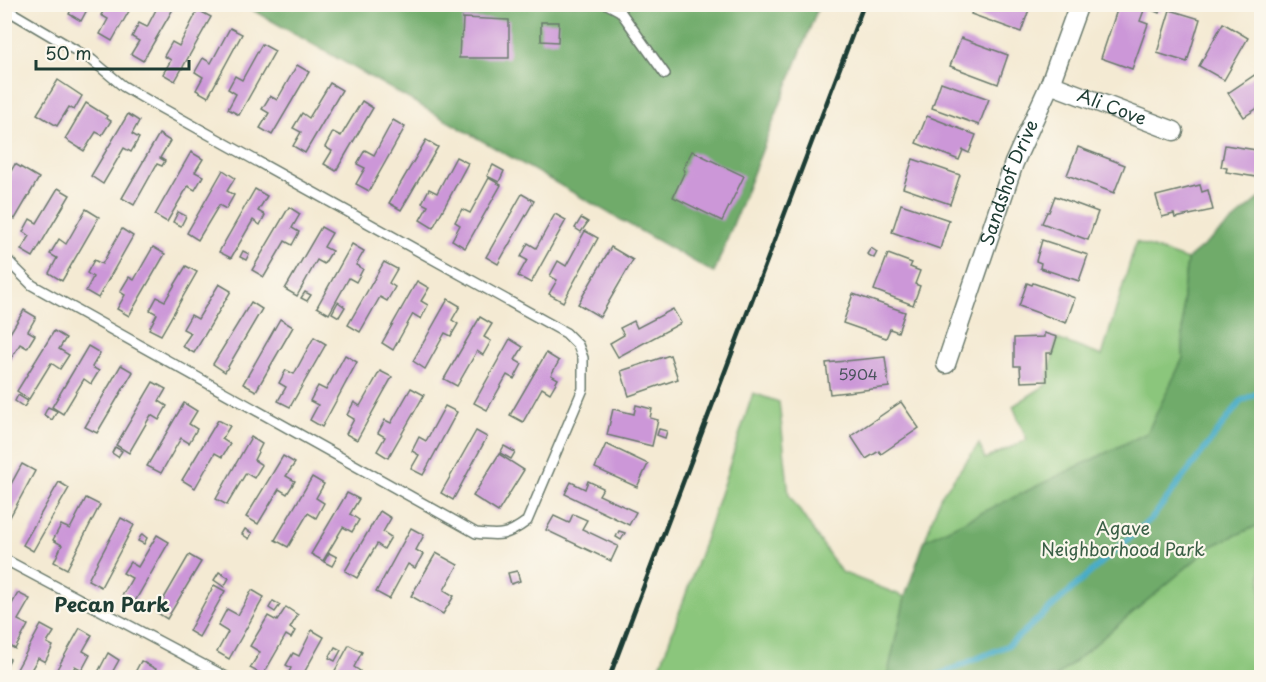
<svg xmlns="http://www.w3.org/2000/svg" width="1266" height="682" font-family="'Playpen Sans',sans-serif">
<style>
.green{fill:#8bc67b;stroke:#558258;stroke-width:1.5}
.forest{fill:#70ab6b;stroke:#487450;stroke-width:1.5}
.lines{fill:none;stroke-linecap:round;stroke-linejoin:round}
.stream{stroke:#47acc7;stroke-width:6}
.building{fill:#cc97d8}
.lane-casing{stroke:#6a7a6c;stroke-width:12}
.street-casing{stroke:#6a7a6c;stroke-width:21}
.lane{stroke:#fff;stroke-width:9}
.street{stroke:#fff;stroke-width:18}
.rail{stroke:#1f3d34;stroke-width:4.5}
.labels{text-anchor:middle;stroke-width:4.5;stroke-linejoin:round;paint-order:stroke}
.number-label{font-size:15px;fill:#4a545d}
.street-label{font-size:18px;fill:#1f3d34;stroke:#fbf7ec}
.park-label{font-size:18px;fill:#3a5f46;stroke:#fbf7ec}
.neighbourhood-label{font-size:20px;font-weight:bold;fill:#1f3d34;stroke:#fbf7ec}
</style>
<rect width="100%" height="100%" fill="#fbf7ec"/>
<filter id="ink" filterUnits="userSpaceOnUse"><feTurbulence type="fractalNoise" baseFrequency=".0167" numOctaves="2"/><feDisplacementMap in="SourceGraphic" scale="12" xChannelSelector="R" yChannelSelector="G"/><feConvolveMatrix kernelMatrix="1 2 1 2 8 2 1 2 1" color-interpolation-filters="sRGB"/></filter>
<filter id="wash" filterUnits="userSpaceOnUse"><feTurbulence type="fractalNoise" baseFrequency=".008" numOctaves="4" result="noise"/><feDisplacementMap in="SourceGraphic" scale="24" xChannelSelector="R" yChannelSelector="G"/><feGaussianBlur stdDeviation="1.35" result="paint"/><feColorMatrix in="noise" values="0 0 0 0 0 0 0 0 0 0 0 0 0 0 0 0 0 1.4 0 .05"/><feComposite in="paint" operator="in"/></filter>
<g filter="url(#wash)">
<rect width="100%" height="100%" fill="#f4ead3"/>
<path class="green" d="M1136,242L1187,260L1183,293V358L1261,419V677L656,678L705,540L753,393L779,402L789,495L841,572L905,597L940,497L979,444L985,459L1027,440L1013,406L1046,385L1057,339L1102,356Z"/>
<g class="forest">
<path d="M244,5H819L714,273Z"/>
<path d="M1261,197V524L1212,546L1056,677H887L905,597L925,540L1147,433L1183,358V293L1187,260Z"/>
</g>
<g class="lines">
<path class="stream" d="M931,678L1009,645L1153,517L1241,401L1262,391"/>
</g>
<g id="blocks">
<g class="building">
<path d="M74,4H90L81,21L69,14Z"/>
<path d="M108,4H133L112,41L100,34L108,19L101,15Z"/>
<path d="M159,4H176L143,61L131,54L139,41L132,37L139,23L147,27Z"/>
<path d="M974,4H1022L1030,7L1021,32L971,14Z"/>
<path d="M1119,4L1146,5L1140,21L1148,24L1132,69L1101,58Z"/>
<path d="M1154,5H1162L1159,13L1152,10Z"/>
<path d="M198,10L211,17L175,81L163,74L171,60L164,56L172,42L179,46Z"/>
<path d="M1170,10L1200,19L1187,62L1157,53Z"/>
<path d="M463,18L509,20V58H459L460,38H462Z"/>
<path d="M541,22H559L558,42L541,41Z"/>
<path d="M1223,23L1248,38L1224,80L1199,66Z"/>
<path d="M230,28L242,34L208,97L196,90L203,77L195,72L203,58L211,63Z"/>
<path d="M961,38L1008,55L998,84L950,66Z"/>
<path d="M262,44L275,51L239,115L228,109L236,94L228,89L235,76L242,80Z"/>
<path d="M297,65L309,72L272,135L260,128L269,113L262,109L270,96L277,100Z"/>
<path d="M1262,70V105L1244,117L1228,93Z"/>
<path d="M58,80L82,96L74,110L69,107L57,126L37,114Z"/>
<path d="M941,82L989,99L979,125L932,108Z"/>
<path d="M330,83L342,90L305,153L293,146L301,132L293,128L302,113L309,118Z"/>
<path d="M362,101L373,108L336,171L324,164L332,151L325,147L333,132L341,136Z"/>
<path d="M86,103L107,116L106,118L111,121L102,135L96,132L84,151L65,139Z"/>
<path d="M128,114L139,121L132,134L139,138L131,152L124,148L103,184L91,176Z"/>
<path d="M927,116L976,135L969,153L963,150L959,160L916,143Z"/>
<path d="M393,120L405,127L369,191L356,184L365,168L357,164L365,150L374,155Z"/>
<path d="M159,134L170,141L160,158L165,161L162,166L157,164L134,205L122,198Z"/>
<path d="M426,140L438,147L401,210L389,203Z"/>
<path d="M1225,145L1262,151V178L1226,172L1227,168L1221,167Z"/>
<path d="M1078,147L1125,165L1114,193L1067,175Z"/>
<path d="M692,151L744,176L722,221L673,197L685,171L683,169Z"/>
<path d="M191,152L203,159L195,172L203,176L195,190L188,186L167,222L155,215Z"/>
<path d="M456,157L468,163L433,228L420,220L428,206L422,203L429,189L437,193Z"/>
<path d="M913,159L960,175L950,204L903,188Z"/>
<path d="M15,164L39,178L15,219L4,213V170L10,173Z"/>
<path d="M493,165L504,171L499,182L487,176Z"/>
<path d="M223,170L235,178L227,191L234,195L226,209L219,205L198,240L187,233Z"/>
<path d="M489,178L501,185L465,248L452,240L460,225L455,222L462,209L470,213Z"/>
<path d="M1200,185L1202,192L1208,190L1213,210L1175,218L1174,214L1162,217L1156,196Z"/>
<path d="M58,188L70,195L33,257L21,250L30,236L23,232L30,219L37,223Z"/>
<path d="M255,189L267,196L258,211L265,215L260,225L253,220L231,258L219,252Z"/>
<path d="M522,194L534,201L498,264L486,257Z"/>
<path d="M1055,196L1098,212L1088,240L1042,223L1047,212H1049Z"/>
<path d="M901,204L949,220L940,249L892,232Z"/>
<path d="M289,207L300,214L292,228L299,232L292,245L285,241L264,277L252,270Z"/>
<path d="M86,209L99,217L62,281L49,273L57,258L50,254L59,239L66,244Z"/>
<path d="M178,212L186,216L181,226L173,222Z"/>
<path d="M555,214L566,220L531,283L518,276L527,260L521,257L528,243L536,248Z"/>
<path d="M581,218L588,222L581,232L575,228Z"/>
<path d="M321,227L332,233L324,247L332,251L324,264L317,260L297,296L285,289Z"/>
<path d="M122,229L133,236L98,298L86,291L93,277L87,273L94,260L102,264Z"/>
<path d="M585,231L598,238L563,302L549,294L557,280L550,276L558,261L566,266Z"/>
<path d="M1042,240L1088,255L1079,281L1040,268L1041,263L1036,261Z"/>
<path d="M352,244L364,251L356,265L363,269L356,282L349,278L329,314L317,307Z"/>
<path d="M153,247L165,254L129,316L117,309L125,295L120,292L129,277L134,280Z"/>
<path d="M611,247L633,260L600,317L578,304Z"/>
<path d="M871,248L877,252L874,258L867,254Z"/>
<path d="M243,251L249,254L246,260L240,257Z"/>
<path d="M888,254L912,263L910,267L920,271L915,284L920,286L913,305L874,290Z"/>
<path d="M384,262L397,269L389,283L395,287L387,301L380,297L360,332L348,325Z"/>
<path d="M186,266L197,272L161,335L149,329L157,314L150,310L157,297L165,301Z"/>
<path d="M417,281L429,288L421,301L428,305L421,319L413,314L393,350L382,343Z"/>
<path d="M1027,283L1032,285L1033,283L1075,298L1066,323L1019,306Z"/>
<path d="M219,284L231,291L194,353L182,346L191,333L183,329L191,315L198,319Z"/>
<path d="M305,292L311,295L307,301L301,298Z"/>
<path d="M853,294L905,312L898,332L890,329L886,338L843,323Z"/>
<path d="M448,299L460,306L452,320L458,324L451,336L445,333L425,369L413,361Z"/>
<path d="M251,302L262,309L225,372L213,364Z"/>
<path d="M338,302L345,307L339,317L332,313Z"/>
<path d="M673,309L681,323L618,357L610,343L624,335L620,328L634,321L637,328Z"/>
<path d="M24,310L36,317L28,331L35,335L27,348L20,344L4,370V343Z"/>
<path d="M480,317L492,324L484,337L491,341L483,355L477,351L457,386L444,379Z"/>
<path d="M280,319L293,327L256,391L243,384Z"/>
<path d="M54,331L66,338L59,349L69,355L60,369L51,363L29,399L17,391Z"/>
<path d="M1044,333L1057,337L1052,353H1046L1047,381L1021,382L1020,366H1014V338L1044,337Z"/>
<path d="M314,337L326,344L290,407L278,401L286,387L279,383L286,370L294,374Z"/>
<path d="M510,339L523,347L515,360L522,364L514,379L507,375L487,410L474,403Z"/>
<path d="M88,346L100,353L92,367L99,371L91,384L84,379L63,414L52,407Z"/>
<path d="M546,353L559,361L551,375L558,379L550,393L542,388L523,422L510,415Z"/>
<path d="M345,355L357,362L322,427L310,420L318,405L310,401L318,386L326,390Z"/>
<path d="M670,355L678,379L629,396L621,371Z"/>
<path d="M885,357L889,387L830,394L826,363Z"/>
<path d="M121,365L133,372L97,433L85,427Z"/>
<path d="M380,371L392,377L357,440L346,434L354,419L347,415L354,402L360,406Z"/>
<path d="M153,382L166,389L159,401L167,406L159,420L151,415L129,453L116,445Z"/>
<path d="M411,388L424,395L388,458L377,451L385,437L378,433L385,420L391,423Z"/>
<path d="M18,395L28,401L24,407L15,401Z"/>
<path d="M901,402L919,428L881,454L879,451L866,459L851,436Z"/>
<path d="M184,403L197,411L189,424L197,429L189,443L181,438L161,473L147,466Z"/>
<path d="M636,405L652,409L650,418L658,420L652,446L607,435L613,409L634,414Z"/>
<path d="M445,406L457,412L423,475L411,469L419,455L412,451L419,437L426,441Z"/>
<path d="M48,407L57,411L52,420L44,415Z"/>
<path d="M218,420L230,426L222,439L230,444L222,457L215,453L195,488L182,480Z"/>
<path d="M659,429L667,431L665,438L657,435Z"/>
<path d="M476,431L487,437L453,500L441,493Z"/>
<path d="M251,437L262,444L254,460L262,465L254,478L246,473L227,505L216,499Z"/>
<path d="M606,444L648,464L637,487L595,468Z"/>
<path d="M504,446L515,452L511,459L500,453Z"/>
<path d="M115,447L122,451L118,457L112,453Z"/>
<path d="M499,454L524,470L498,512L473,496Z"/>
<path d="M283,456L295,463L286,476L295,481L287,494L279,489L258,524L246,517Z"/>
<path d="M22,464L35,471L4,528V497Z"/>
<path d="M312,477L324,484L316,498L324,503L316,518L308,513L288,547L275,540Z"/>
<path d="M588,481L603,488L599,495L636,512L629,525L565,494L571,482L585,489Z"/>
<path d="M59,482L69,488L33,551L23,545Z"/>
<path d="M347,493L359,499L350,514L359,520L352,532L343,527L323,561L311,554Z"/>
<path d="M86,498L100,505L67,569L54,562L62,545L53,540L61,525L70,529Z"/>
<path d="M380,511L391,518L383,532L391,537L384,549L377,544L357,578L345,571Z"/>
<path d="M573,514L587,520L582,529L618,546L611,561L546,530L554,516L569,523Z"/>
<path d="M121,518L134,525L101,587L88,580Z"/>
<path d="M411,528L424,535L416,550L423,554L415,568L408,564L389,599L376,592Z"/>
<path d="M245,529L252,533L249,539L242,534Z"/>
<path d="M619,531L625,533L621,540L616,537Z"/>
<path d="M142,534L147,538L144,544L138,541Z"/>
<path d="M157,535L169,542L134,603L122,596L132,578L123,573L130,562L138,567Z"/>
<path d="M329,553L337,557L332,566L324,562Z"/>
<path d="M436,553L458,565L444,590L454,596L443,614L411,596Z"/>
<path d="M189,555L201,562L167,619L156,612Z"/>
<path d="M517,571L520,581L511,584L508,573Z"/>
<path d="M219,572L229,578L224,587L214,580Z"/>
<path d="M214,585L225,591L199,637L189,631Z"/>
<path d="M252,590L264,597L229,659L217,652L228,632L218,626L227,609L238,615Z"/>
<path d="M18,593L30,599L18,620L28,625L15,649L7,644L4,648V619Z"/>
<path d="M273,601L280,605L275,612L269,608Z"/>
<path d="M286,607L298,615L290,628L295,631L291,638L286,635L263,675L250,668L260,652L250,646L268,616L277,621Z"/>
<path d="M41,625L54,632L47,643L53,646L45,662L38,658L27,677L16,671Z"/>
<path d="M80,628L92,635L83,651L90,655L82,670L75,666L69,678H52Z"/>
<path d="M312,630L324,637L301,678H286L291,668L286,665L293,653L299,656Z"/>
<path d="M349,645L362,652L354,667L360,671L357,677L349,673L347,678H331Z"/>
<path d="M335,647L341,650L335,661L329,658Z"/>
<path d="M108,653L119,660L109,678H95Z"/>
<path d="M4,656L10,659L7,665L4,663Z"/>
<path d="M141,661L156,669L151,678H132Z"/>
</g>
</g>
</g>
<g filter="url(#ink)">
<use href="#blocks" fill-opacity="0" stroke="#6a7a6c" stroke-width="1.5"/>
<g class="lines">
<g class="lane-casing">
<g id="lane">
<path d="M607,4L620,11L665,74"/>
<path d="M4,8L92,60L123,86L147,100L566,333L578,345L583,358V389L527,521C507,536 500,536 476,533L32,285L13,266L4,256"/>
<path d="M4,559L228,678"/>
</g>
</g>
<g class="street-casing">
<g id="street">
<path id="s1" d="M1050,84L1174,131"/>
<path id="s2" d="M946,364L1014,163L1050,84L1079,4"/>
</g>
</g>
<use href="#lane" class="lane"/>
<use href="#street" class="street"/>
<path class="rail" d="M609,678L864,4"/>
</g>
</g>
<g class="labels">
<g class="number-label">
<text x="858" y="380">5904</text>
</g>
<g class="street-label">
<text dy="6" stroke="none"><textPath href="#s1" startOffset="66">Ali Cove</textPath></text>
<text dy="6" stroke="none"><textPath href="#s2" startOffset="192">Sandshof Drive</textPath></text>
</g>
<g class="park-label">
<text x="1123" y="535">Agave<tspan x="1123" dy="21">Neighborhood Park</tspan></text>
</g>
<g class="neighbourhood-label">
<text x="112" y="612">Pecan Park</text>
</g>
</g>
<rect width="1266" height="682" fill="none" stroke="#fbf7ec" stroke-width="24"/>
<path d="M36 60v9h153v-9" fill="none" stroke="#1f3d34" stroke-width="3"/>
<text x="45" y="60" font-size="18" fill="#1f3d34" stroke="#fbf7ec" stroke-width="4.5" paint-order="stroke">50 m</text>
</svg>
